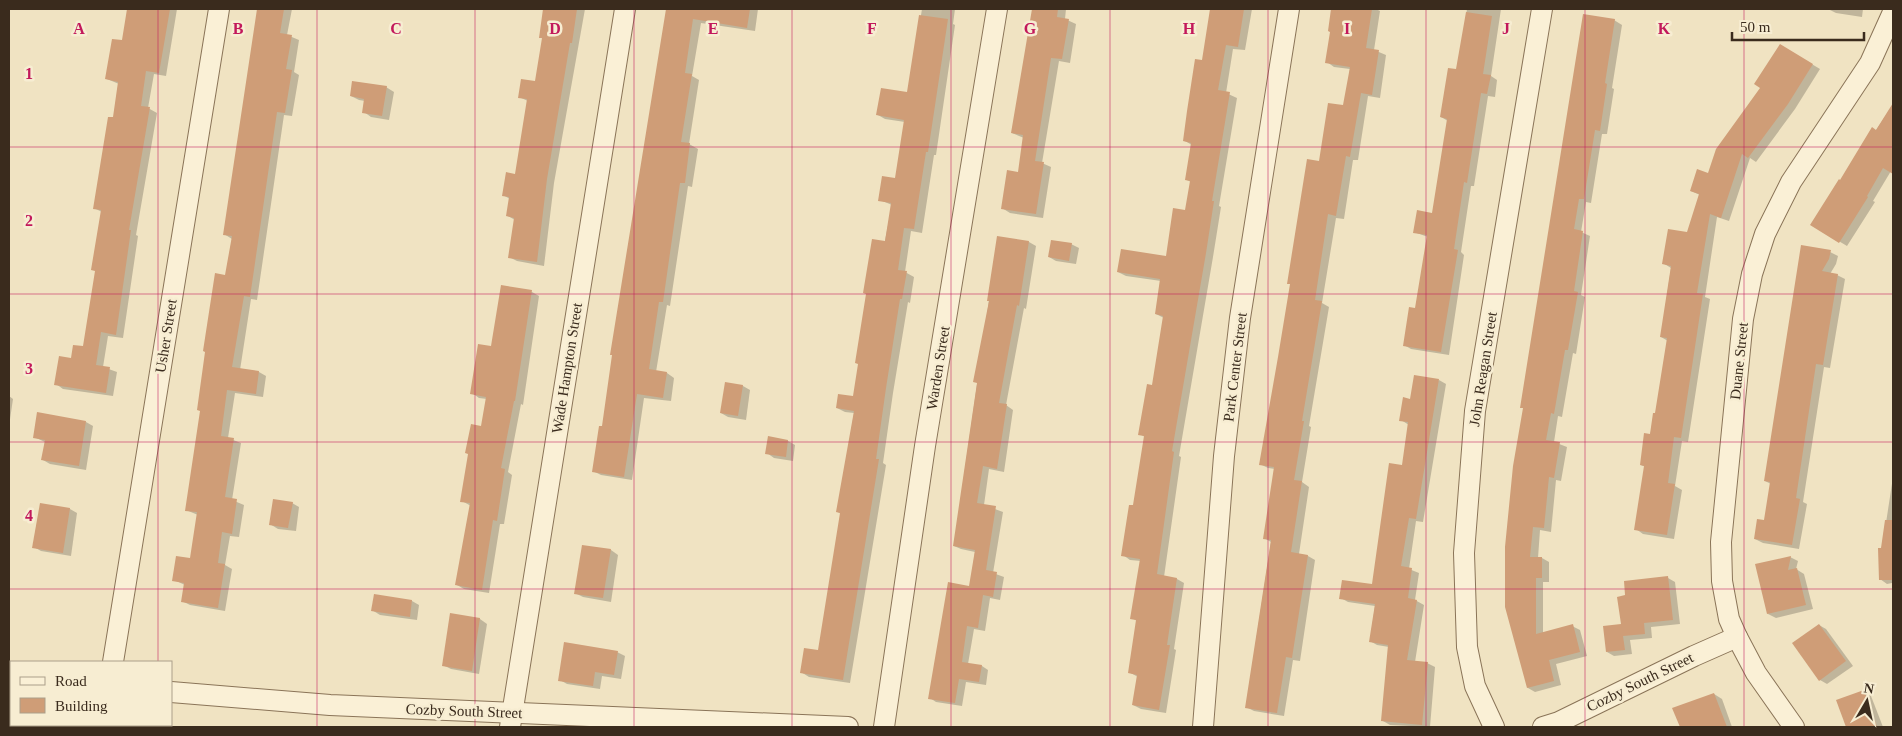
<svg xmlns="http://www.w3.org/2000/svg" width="1902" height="736" font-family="Georgia,serif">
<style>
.shadow{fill:#0003}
.building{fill:#cf9d77}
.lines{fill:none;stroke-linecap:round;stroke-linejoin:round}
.minor-casing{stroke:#8a7458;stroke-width:22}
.minor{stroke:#faf0d6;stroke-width:20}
.grid{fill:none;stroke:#c2185b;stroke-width:1;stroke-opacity:0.55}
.labels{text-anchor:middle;stroke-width:5;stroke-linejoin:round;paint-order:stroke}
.street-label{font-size:15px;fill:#3a2b1d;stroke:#f7edd2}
.grid-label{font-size:16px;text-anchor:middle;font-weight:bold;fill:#c2185b;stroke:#f7edd2;stroke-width:5;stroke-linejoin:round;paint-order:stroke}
</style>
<rect width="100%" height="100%" fill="#f0e3c2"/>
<g class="shadow">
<path d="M128,9L142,11V9H177L166,76L154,74L148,108L157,113L136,235L138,236L123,338L108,336L103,367L117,372L113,396L63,389L56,384L72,360L84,348L96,271L102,212L94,208L114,119L119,84L107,79L123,42Z"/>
<path d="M258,9H292L287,35L299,40L294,72L299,75L292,116L284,115L257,300L251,299L240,370L259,372L266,376L263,397L235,393L228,438L241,443L232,500L244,505L239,537L230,536L225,565L232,569L225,611L190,605L182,601L185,585L174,580L191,560L198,515L186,510L232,239L224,234Z"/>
<path d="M545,9H585L554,183L544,266L517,261L509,257L515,220L508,216L510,199L503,195L516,175L528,101L519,97L536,83L543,39L540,37Z"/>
<path d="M667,9H758L755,31L701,23L692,76L699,80L689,144L698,149L692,187L688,186L670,306L667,305L656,372L667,373L674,378L671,401L644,398L632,480L601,475L593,471L603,428Z"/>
<path d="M922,9H955L953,24L955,25L936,155H934L922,233L911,231L905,272L914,277L910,303L908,302L893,393L883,463L886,465L850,683L809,677L801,672L819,652L841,514L838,512L854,413L845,412L837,408L854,398L892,205L880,200L896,180L905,122L885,119L878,115L908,94Z"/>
<path d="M1034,9H1066L1065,19L1076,24L1070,63L1059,61L1042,163L1051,167L1043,218L1010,213L1002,208L1019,173L1024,138L1012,133Z"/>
<path d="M1211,9H1252L1245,50L1233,49L1226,93L1237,98L1219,206L1221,207L1213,257L1179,456L1181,457L1164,577L1177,579L1184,583L1174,649L1176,650L1166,713L1141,709L1133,705L1138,677L1129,672L1137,621L1132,618L1141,561L1130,560L1123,555L1134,507L1145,437L1140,434L1153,386L1164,318L1156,314L1161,281L1126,276L1118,272L1167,257L1186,212L1191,182L1187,180L1192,145L1185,141L1203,62Z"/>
<path d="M1332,9H1376L1380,11L1374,50L1386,55L1380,98L1368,96L1358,160H1353L1344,219L1336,218L1322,303L1329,307L1309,426L1311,427L1302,482L1309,487L1299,554L1308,556L1315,560L1300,661L1293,660L1284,716L1254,711L1246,707L1271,542L1264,538L1275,469L1268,468L1260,464L1320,162L1345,107L1350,69L1334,67L1327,62L1331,32L1329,31Z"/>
<path d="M1467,9H1501L1491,76L1497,80L1495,97L1488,96L1474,186H1471L1461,252L1464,255L1449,355L1411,349L1404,345L1416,310L1428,237L1414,232L1433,214L1448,121L1441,117L1458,71Z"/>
<path d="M1828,9H1863L1862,17L1836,13Z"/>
<path d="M1614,20L1622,25L1612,88L1614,89L1607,134H1602L1591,203L1586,202L1581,232L1590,236L1581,295L1585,297L1576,354L1573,353L1562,417L1558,416L1554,442L1567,447L1561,481L1556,480L1551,532L1540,530L1538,558H1542L1549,562V582H1543V633L1572,626L1580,630L1587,656L1556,664L1561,685L1535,692L1528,688L1507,547Z"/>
<path d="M1780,45L1820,69L1795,109L1756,162L1750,158L1729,221L1717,217L1705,297L1710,299L1688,442L1682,441L1675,486L1682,490L1674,539L1643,534L1636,529L1646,467L1641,465L1656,414L1668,341L1661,337L1671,268L1663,263L1688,233L1700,195L1691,191L1709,175L1762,87Z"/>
<path d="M386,87L394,92L389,120L371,117L364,112L365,101L359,100L351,96Z"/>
<path d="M1893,105V172L1891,171L1873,201L1875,202L1847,246L1812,225Z"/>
<path d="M998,237L1029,242L1036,246L1026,309L1024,308L1006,405L1013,410L1004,472L989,469L984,505L1003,512L993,573L1004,577L1000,600L990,598L985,631L974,629L968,664L982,666L988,670L986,685L966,682L962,706L936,702L930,698L970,587L975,552L961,549L954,546Z"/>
<path d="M1071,244L1079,248L1076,264L1056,261L1049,257Z"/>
<path d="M1802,247L1830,252L1838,256L1836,264L1830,274L1837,275L1845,279L1830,368L1824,367L1803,502L1807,504L1799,549L1763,543L1755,539L1765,521L1771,484L1765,481Z"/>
<path d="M502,287L532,292L539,296L523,405L521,404L508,472L512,475L504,524H500L489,593L464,589L457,585L471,506L462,501L482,428L487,399L479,398L472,393L492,347Z"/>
<path d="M1439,380L1446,384L1423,522L1416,521L1409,569L1419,573L1415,600L1424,605L1415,662L1427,663L1435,667L1430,727L1390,725L1383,721L1389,647L1377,645L1370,641L1375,606L1348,602L1341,598L1373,586L1403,466L1409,425L1401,420L1411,400Z"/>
<path d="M726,383L743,386L750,390L746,420L728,417L721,413Z"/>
<path d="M9,396L13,399L9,426Z"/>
<path d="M86,422L93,426L86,470L50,464L43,460L45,442L34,437Z"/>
<path d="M769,438L788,441L795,445L793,461L774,458L767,453Z"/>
<path d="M1893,477V607L1892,583L1887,584L1880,579L1882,549Z"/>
<path d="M292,503L299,507L296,531L278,529L270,524Z"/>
<path d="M41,504L70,509L77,513L71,556L41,551L34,547Z"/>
<path d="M583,546L611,550L618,555L611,602L583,597L575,593Z"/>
<path d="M1790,557L1798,561L1796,569L1804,574L1813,609L1776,618L1768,614Z"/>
<path d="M1668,578L1675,582L1680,624L1651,627L1652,638L1630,640L1632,654L1614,656L1607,652L1622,625Z"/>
<path d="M375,595L412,601L419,605L417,620L380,615L372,610Z"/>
<path d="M451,615L480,619L487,624L479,674L451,669L443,665Z"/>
<path d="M1819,625L1826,629L1853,666L1827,684L1820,680Z"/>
<path d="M617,652L625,656L621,679L602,676L600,689L567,684L560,680Z"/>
<path d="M1863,691L1871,696L1883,727H1847L1837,701Z"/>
<path d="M1714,694L1722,699L1732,727H1681L1674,709Z"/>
</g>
<g class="building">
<path d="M127,9H170L159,73L146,71L141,106L150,107L129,230H131L116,335L101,332L96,365L110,367L106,393L54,385L59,356L71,358L73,345L83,346L95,271L91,270L101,210L93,209L108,117H113L118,82L105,79L112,39L122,40Z"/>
<path d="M257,9H284L280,33L292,35L286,69L292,70L285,113L277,112L250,297L244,296L232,367L259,371L256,394L227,390L221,436L234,438L225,497L237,499L232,534L222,532L218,563L225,564L218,608L181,602L184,583L172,581L176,556L190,558L197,512L185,511L200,411L197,410L205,352L203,351L215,273L225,275L232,236L223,235Z"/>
<path d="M543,9H577L572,43H570L547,179L537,262L508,258L514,218L506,216L509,197L502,196L506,172L515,174L527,99L518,98L521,79L535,81L542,38H539Z"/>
<path d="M666,9H750L747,28L693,19L685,73L692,74L681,142L690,143L685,183H680L663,302H659L649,369L667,372L663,398L637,394L624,477L592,472L599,426H602L612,355H610Z"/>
<path d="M1032,9H1058L1057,17L1069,19L1062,59L1051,58L1035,161L1044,162L1036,214L1001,209L1007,170L1018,172L1023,135L1011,133Z"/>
<path d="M1210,9H1244L1238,47L1226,45L1218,90L1230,92L1212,201H1214L1206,253L1172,451L1174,452L1157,574L1177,578L1167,645H1170L1159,710L1132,705L1137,675L1128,673L1136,620L1130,619L1140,559L1121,556L1129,505H1133L1144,436L1138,435L1147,384L1152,385L1163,316L1155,314L1160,279L1117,272L1121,249L1166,256L1173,208L1185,210L1190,181L1185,180L1191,143L1183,141L1187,111L1195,59L1202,60Z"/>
<path d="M1331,9H1372L1366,48L1379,50L1372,95L1361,93L1350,157L1346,156L1336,216L1328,214L1315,300L1322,301L1302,421H1304L1294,480L1302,481L1291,552L1308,555L1292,658L1286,657L1277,713L1245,708L1271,540L1263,539L1274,467L1259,465L1278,357L1290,284H1287L1307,159L1319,161L1328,103L1343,105L1350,67L1325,63L1330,32L1328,31Z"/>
<path d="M1466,12L1492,16L1483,74L1491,75L1487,94L1481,93L1467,183L1464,182L1454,249L1458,250L1441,352L1403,346L1409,307L1415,308L1427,235L1413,233L1417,210L1432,213L1447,119L1440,117L1448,68L1456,69Z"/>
<path d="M1583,14L1615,19L1605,83L1607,84L1600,131L1595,130L1584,199H1579L1574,229L1583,231L1574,291L1578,292L1568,350H1565L1554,414L1551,413L1546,440L1560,442L1554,478L1549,477L1544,528L1533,527L1530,557H1542V578H1536V634L1573,624L1580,652L1549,660L1554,681L1527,688L1505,607V547L1513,466L1523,408H1520Z"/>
<path d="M919,15L948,19L928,152H926L914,229L904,228L898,270L907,271L902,299H900L886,388L876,459H879L843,680L800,673L804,648L818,650L840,513L836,512L854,411L836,408L838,394L853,396L858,364L855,363L866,294L863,293L872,239L885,241L891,203L878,201L882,176L895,178L904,120L876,115L881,88L907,92Z"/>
<path d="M1780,44L1813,64L1788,104L1748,158L1742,154L1721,218L1710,214L1697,293L1703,294L1693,360L1681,438L1674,437L1668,483L1675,484L1667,535L1634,530L1644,466L1640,465L1644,433L1650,434L1653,413H1655L1667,338L1660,337L1671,266L1662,264L1668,229L1687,232L1699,194L1690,191L1697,169L1708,173L1716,149L1760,88L1754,84Z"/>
<path d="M352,81L387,86L382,116L362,113L364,99L350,96Z"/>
<path d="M1893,103V174L1883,168L1867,196L1868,197L1839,243L1810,225L1839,179L1840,180L1872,127L1876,130Z"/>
<path d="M997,236L1029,241L1019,306L1017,305L999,403L1007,404L997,469L983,466L977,503L996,506L986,570L997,572L993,597L983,595L978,628L967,626L962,662L982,665L979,682L959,679L955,703L928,699L948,582L969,586L975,550L953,546L977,383L973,382L989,301H987Z"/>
<path d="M1051,240L1072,243L1069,261L1048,257Z"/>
<path d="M1801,245L1831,250L1829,259L1822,271L1838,274L1823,365L1816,364L1796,498L1800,499L1792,545L1754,539L1757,519L1764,520L1770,482L1764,481Z"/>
<path d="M501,285L532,290L515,401H514L501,468L505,469L497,521L493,520L482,590L455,585L470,503L460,502L468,454L465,453L471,424L481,426L486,397L470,394L478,344L491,346Z"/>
<path d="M1414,375L1439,379L1416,519L1409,518L1401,566L1412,568L1408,598L1417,600L1407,660L1428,662L1422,725L1381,721L1388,645L1369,642L1375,604L1339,599L1342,580L1372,584L1389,463L1402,465L1408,422L1399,421L1403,397L1410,399Z"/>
<path d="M725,382L743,385L738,416L720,413Z"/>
<path d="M37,412L86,421L79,466L41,460L45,440L33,438Z"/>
<path d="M768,436L788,440L786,457L765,454Z"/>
<path d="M273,499L293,502L288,528L269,525Z"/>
<path d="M40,503L70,508L63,553L32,548Z"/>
<path d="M1885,520H1893V580H1879L1878,548H1881Z"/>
<path d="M582,545L611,549L603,598L574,594Z"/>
<path d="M1791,556L1788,570L1797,568L1806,605L1767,614L1755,564Z"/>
<path d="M1668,576L1673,620L1644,623L1645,634L1623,636L1625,650L1606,652L1603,626L1621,624L1617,597L1625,595L1624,581Z"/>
<path d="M374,594L412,600L410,617L371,611Z"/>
<path d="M450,613L480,618L472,671L442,666Z"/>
<path d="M1819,624L1846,661L1819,681L1792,643Z"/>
<path d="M564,642L618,651L614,675L595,672L593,686L558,681Z"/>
<path d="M1864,690L1877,727H1846L1836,700Z"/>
<path d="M1714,693L1727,727H1680L1672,708Z"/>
</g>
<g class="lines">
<g class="minor-casing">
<g id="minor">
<path d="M113,662L219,9"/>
<path d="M9,690H11"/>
<path d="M171,692L330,705L848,727"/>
<path d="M103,727L104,725"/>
<path d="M510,727L625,9"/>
<path d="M884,727L925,446L997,9"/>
<path d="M1203,727L1224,456L1240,318L1289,9"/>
<path d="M1494,727L1475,686L1467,647L1464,553L1475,411L1542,9"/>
<path d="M1543,727L1559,722L1694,656L1737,637"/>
<path d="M1794,727L1756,673L1737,637L1729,619L1722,581L1721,542L1743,319L1752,274L1765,234L1791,182L1870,63L1893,12"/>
</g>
</g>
<use href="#minor" class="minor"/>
</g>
<path class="grid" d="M158,9V662M317,9V727M475,9V727M634,9V727M792,9V727M951,9V727M1110,9V727M1268,9V727M1426,9V727M1585,9V727M1744,9V727M9,147H1893M9,294H1893M9,442H1893M9,589H1893M158,725V727"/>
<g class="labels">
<g class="street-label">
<text transform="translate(166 336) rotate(-81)" y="5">Usher Street</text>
<text transform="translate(1739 361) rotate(-84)" y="5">Duane Street</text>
<text transform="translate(1235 367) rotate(-83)" y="5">Park Center Street</text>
<text transform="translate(567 368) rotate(-81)" y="5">Wade Hampton Street</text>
<text transform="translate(938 368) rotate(-81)" y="5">Warden Street</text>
<text transform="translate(1483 369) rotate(-81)" y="5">John Reagan Street</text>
<text transform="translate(1640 682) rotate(-26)" y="5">Cozby South Street</text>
<text transform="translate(464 711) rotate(2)" y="5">Cozby South Street</text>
</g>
</g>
<g class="grid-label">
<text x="79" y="34">A</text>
<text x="238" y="34">B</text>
<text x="396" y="34">C</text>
<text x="555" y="34">D</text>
<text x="713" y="34">E</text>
<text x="872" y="34">F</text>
<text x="1030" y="34">G</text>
<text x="1189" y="34">H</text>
<text x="1347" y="34">I</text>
<text x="1506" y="34">J</text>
<text x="1664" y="34">K</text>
<text x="29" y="79">1</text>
<text x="29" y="226">2</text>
<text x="29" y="374">3</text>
<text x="29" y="521">4</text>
</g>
<rect width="1902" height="736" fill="none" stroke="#3a2b1d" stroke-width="20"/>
<rect x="10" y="661" width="162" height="65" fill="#f7edd2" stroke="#ab9f8a"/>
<rect x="20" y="677" width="25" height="8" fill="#faf0d6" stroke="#ab9f8a"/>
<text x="55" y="686" font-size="15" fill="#3a2b1d">Road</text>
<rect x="20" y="698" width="25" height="15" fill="#cf9d77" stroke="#ab9f8a"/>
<text x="55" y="711" font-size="15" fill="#3a2b1d">Building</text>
<g transform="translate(1867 701) rotate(9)" stroke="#f7edd2" stroke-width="4" paint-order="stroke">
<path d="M0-4L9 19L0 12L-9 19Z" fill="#3a2b1d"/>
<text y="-8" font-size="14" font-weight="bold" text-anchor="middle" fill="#3a2b1d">N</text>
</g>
<path d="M1732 32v8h132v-8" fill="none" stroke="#3a2b1d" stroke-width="2.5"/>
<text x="1740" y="32" font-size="15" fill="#3a2b1d" stroke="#f7edd2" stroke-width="4" paint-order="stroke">50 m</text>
</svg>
